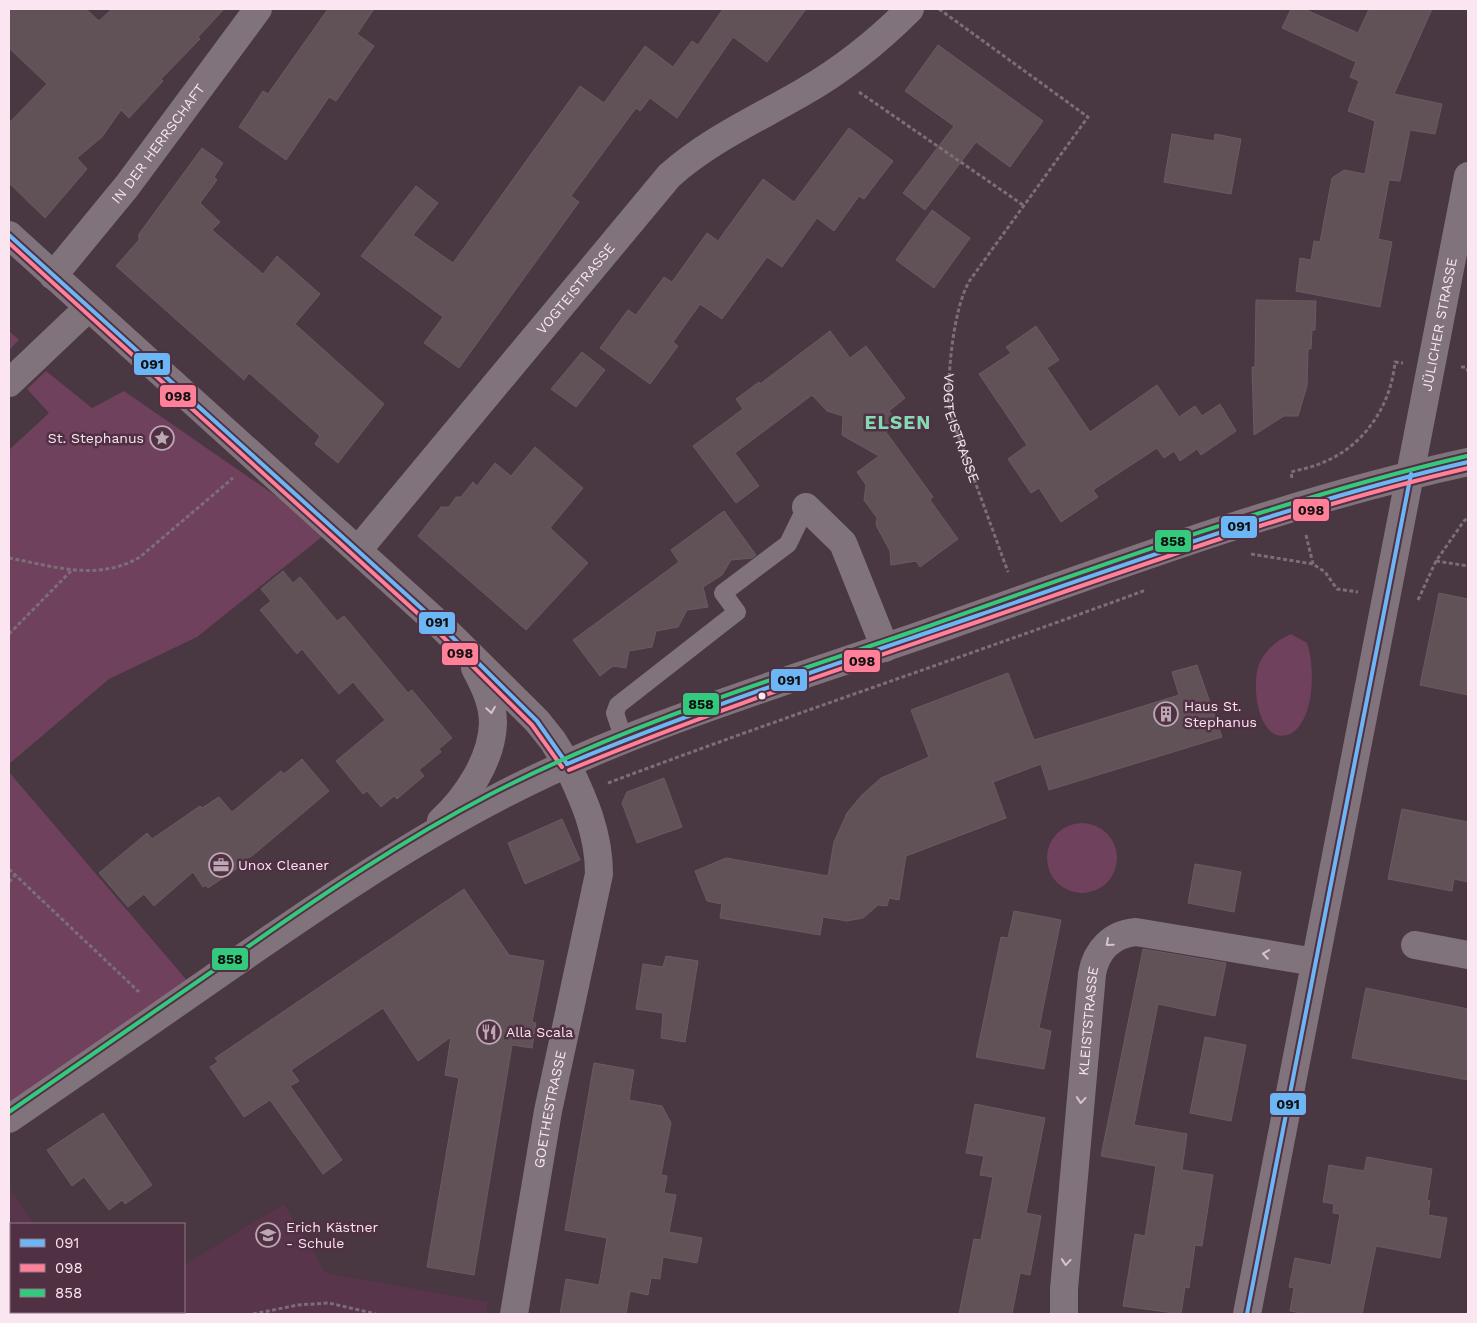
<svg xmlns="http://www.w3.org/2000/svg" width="1477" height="1323" font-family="'Work Sans',sans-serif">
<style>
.built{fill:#59354b}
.green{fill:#6f415d}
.building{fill:#615258;stroke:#6b5a61}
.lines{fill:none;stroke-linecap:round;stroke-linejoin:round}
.path{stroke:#7b6e75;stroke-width:3;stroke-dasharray:4 2.5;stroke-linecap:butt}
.lane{stroke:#81737b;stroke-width:18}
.street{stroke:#81737b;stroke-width:28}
.secondary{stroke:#81737b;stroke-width:28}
.bus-1-casing{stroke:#503043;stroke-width:8}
.bus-2-casing{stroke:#503043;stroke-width:8}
.bus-3-casing{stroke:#503043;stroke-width:8}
.bus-1{stroke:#6db6f5;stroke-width:4}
.bus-2{stroke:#ff8098;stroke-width:4}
.bus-3{stroke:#33ca7d;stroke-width:4}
.oneway{stroke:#d6c3cd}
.bus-dot{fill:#fae5f0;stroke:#503043;stroke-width:2}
.labels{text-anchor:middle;stroke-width:5;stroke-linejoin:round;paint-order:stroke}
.street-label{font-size:14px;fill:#fae5f0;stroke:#503043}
.poi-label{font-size:14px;fill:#fae5f0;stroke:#503043;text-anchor:start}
.district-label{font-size:19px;font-weight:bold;letter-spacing:1px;fill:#85dab4;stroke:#503043}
.line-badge{stroke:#503043;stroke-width:2}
.pale-badge-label{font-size:14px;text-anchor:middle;font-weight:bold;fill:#111}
</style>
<rect width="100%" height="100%" fill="#493742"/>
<g class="built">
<path d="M9,1187L34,1224H11V1312H93L95,1314H9Z"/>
<path d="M284,1204L326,1273L488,1302L486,1314H104L108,1312H184V1265Z"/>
</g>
<g class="green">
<path d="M9,331L19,340L9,350Z"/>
<path d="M46,371L92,408L124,391L328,532L197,637L109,679L9,764V450L49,413L27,389Z"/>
<path d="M1291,634L1307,643C1315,667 1315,717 1292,733C1287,736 1279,737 1274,734C1255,722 1252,679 1260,662C1267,648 1278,640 1291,634Z"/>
<path d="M9,772L190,984L9,1109Z"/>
<circle cx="1082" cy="858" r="35"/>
</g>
<g class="building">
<path d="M9,9H86L99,21L112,9H224L198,37L200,39L161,79L163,81L129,118L121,110L102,137L77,158L87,169L45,218L9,183V123L47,84L9,48Z"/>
<path d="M328,9H374L357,34L374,46L336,101L329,97L286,160L239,127L263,91L268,94Z"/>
<path d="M723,9H806L767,62L733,37L677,118L650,98L640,111L636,108L571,196L579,202L459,368L424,343L443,317L361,256L416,186L438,203L413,235L453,263L580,86L604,103L645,46L673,67L692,41L698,45Z"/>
<path d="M1291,9H1304L1358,33L1369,9H1432L1394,94L1442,104L1435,134L1410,130L1400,181L1389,180L1378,239L1392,242L1380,307L1296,291L1300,258L1311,260L1314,241L1320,242L1332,178L1344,170L1365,174L1375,121L1348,111L1359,81L1350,77L1356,62L1282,28Z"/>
<path d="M938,45L1043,121L1010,167L976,142L925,210L903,193L954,126L905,91Z"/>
<path d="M849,128L893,161L864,199L859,196L834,231L817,218L782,267L767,257L722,319L700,304L673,342L678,346L650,384L600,348L628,310L636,315L664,277L672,282L707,233L718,241L763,179L794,202Z"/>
<path d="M1172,134L1214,141L1215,134L1241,139L1231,194L1164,182Z"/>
<path d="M202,148L223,163L214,177L217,180L200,203L220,222L212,230L263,274L277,256L320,294L295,324L384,404L338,463L315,444L320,436L249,373L244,380L116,266L139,240V234Z"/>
<path d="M932,210L970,238L934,288L896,260Z"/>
<path d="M1256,300L1316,301L1315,330H1312L1311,349H1308L1307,386L1298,416H1284L1254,435L1252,367H1255Z"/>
<path d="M1036,326L1059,360L1047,368L1090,432L1157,385L1179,417L1195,406L1202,416L1220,404L1236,431L1201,455L1197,449L1180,461L1174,451L1164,458L1157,448L1093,490L1098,497L1061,522L1039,488L1031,493L1008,459L1027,445L979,374L1011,353L1006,347Z"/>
<path d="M830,331L850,358L866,346L905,398L889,411L898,424L886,432L933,497L930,500L958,539L920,567L916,561L891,565L890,551L876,525L877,518L864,500L866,485L857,472L879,456L842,435L843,416L827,411L812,395L735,453L759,486L736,503L693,446L743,409L736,399L759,382L760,384Z"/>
<path d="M582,352L605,370L576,407L551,389Z"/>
<path d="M535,447L583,488L550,528L588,563L526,630L418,536L441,507H449L456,497H461L473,482L477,486L495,463L511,476Z"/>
<path d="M724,511L756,555L752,558L731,560L722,575L703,587L708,607L687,610L678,627L656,631L652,647L629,651L626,668L613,666L600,676L573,640L679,562L671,550Z"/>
<path d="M283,571L293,583L300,577L337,621L344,616L408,693L412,690L452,738L439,749L441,752L419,770L424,776L397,799L394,796L381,807L367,791L363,794L336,761L385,720L353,682L339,694L302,649L297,654L260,610L271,601L261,589Z"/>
<path d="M1439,593L1468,599V695L1420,685Z"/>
<path d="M1197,665L1222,737L1049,790L1041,764L993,782L1006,818L906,856L899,900L889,898L887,906L878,905L863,918L847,921L823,917L820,935L720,918L722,904L707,901L695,871L726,858L828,876L834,842L847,813L862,795L881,778L929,757L911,710L1008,673L1034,740L1179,695L1172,672Z"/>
<path d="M302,759L329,791L252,856L243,860L245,863L208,888L206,885L203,887L193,872L154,906L144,894L128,907L99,873L147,833L152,839L200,806L202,808L219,797L232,812L281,771L284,774Z"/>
<path d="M664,778L682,827L637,843L622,803L627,792Z"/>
<path d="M1402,809L1468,822V882L1454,879L1452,891L1388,879Z"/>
<path d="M562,819L580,860L525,884L508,843Z"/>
<path d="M1195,864L1241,872L1234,912L1188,903Z"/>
<path d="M464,889L509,955L544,961L532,1022L536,1023L532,1048L512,1045L474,1275L427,1267L459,1078L445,1075L451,1037L418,1061L383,1008L291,1070L299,1081L290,1086L342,1160L323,1174L270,1100L244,1117L210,1067L218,1062L215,1058Z"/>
<path d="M1014,911L1061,920L1039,1028L1051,1031L1044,1069L976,1057L1001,937L1008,938Z"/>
<path d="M1143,949L1226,963L1215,1016L1158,1004L1134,1125L1187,1134L1182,1170L1213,1175L1202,1246L1195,1245L1189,1288L1185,1287L1181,1314L1123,1306L1135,1234L1145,1236L1156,1166L1101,1156Z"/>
<path d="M666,956L698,961L685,1042L661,1038L663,1013L636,1009L643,964L663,967Z"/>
<path d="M1366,988L1468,1009V1080L1352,1058Z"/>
<path d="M1205,1037L1246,1045L1231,1121L1190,1113Z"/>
<path d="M594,1063L634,1070L629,1100L662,1106L671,1123L661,1175L667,1176L664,1193L676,1195L669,1232L702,1238L697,1263L663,1257L660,1279L651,1278L648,1295L630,1291L626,1314H560L566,1279L599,1285L607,1238L565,1230Z"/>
<path d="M975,1104L1045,1118L1026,1213L1041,1216L1030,1275L1020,1273L1012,1314H959L974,1239L981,1240L993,1177L980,1175L984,1156L966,1153Z"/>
<path d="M103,1113L152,1185L125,1204L122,1200L109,1210L84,1177L72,1186L47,1150Z"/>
<path d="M1367,1157L1432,1169L1427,1200L1430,1201L1428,1215L1447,1218L1440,1258L1376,1246L1362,1314H1307L1290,1311L1294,1288L1289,1287L1295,1258L1331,1265L1340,1214L1333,1213L1334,1204L1323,1202L1329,1165L1364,1171Z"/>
</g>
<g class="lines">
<g class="path">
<path id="s1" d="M939,9L1088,117L970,280C953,307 946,382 950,413L1008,572"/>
<path d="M859,92L1023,205"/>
<path d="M1461,367H1466L1468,371"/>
<path d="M1292,478L1291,472C1302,469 1314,467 1324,462C1365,445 1391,405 1395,362L1403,363"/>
<path d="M1306,535L1313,564"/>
<path d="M1251,554L1313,564L1325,572L1337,589L1358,592"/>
<path d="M9,558C53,566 98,582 140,557L233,478"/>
<path d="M1436,561L1468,566"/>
<path d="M1418,600L1436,561L1464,521L1468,518"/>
<path d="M9,634L71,571"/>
<path d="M608,783C786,716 967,656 1146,590"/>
<path d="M9,869L139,992"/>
<path d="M9,882L14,876"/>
<path d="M253,1314L298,1305L329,1303L376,1314"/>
</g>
<path class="lane" d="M624,740L615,713L618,705L737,612L723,593L788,544L806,507"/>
<g class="street">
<path id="s2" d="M53,276L127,186L258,9"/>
<path d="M9,383L88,308"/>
<path d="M806,507L843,543L885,648"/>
<path id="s3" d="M358,550L669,176C709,140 759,118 805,91C843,69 879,40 910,9"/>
<path d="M1415,945L1468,955"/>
<path id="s4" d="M514,1314L548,1111L599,874C599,833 584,800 567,764"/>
<path id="s5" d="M1064,1314V1289L1092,974C1096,950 1112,934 1136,932L1315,962"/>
</g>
<g class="secondary">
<path d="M9,235L441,626L537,721L553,741L567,764"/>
<path d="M441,821C466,798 492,760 493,723C493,703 484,685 475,668"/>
<path d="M9,1119C82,1069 156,1018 229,967C313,909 399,850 489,802C627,728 780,684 927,633C1106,570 1283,502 1468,462"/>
<path id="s6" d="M1247,1314L1468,176"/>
</g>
<g class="bus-1-casing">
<g id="bus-1">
<path d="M9,235L441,626L537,721L567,764"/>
<path d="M567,764C701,708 839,663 976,616C1139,560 1300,501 1468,462"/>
<path d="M1247,1314L1411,474"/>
</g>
</g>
<g class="bus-2-casing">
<g id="bus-2">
<path d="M9,243L437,631L532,725L562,767"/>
<path d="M569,770C703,714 840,669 977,622C1140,566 1300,507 1468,468"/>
</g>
</g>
<g class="bus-3-casing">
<path id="bus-3" d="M9,1112C89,1057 169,1001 249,946C326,892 405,839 489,795C628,723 778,678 926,627C1105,564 1282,499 1467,456"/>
</g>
<use href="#bus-1" class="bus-1"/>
<use href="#bus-2" class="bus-2"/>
<use href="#bus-3" class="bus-3"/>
</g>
<defs><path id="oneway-chevron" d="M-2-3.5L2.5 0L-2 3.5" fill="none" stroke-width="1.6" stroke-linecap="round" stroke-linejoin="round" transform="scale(1.25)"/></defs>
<g class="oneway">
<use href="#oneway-chevron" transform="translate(491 710) rotate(81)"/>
<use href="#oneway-chevron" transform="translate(1109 943) rotate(139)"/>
<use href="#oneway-chevron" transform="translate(1266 954) rotate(-171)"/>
<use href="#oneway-chevron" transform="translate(1081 1100) rotate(95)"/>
<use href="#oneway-chevron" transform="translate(1066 1262) rotate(95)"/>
</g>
<defs>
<g id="sight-ring" transform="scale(1.25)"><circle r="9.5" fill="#503043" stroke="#bca8b3" stroke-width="1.5"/><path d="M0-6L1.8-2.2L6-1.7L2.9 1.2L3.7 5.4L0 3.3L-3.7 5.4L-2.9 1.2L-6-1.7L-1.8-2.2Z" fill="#bca8b3"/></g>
<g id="building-ring" transform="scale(1.25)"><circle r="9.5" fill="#503043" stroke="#bca8b3" stroke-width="1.5"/><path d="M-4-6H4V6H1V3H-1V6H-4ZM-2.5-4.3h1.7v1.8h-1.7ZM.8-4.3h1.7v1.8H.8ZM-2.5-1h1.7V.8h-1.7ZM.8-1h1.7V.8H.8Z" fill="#bca8b3"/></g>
<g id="office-ring" transform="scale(1.25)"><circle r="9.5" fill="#503043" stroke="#bca8b3" stroke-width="1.5"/><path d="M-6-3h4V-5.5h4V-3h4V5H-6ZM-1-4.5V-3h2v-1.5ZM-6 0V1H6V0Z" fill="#bca8b3"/></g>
<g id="restaurant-ring" transform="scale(1.25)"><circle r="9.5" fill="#503043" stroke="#bca8b3" stroke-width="1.5"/><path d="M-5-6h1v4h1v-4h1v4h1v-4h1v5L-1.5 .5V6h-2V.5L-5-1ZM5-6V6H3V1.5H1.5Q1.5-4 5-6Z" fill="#bca8b3"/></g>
<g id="school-ring" transform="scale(1.25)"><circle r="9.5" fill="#503043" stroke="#bca8b3" stroke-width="1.5"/><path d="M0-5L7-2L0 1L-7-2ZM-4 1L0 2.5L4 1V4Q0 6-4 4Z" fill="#bca8b3"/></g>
</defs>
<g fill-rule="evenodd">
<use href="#sight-ring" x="162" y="438"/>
<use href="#building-ring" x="1166" y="714"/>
<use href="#office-ring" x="221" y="865"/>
<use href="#restaurant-ring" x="489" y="1032"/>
<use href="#school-ring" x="268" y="1235"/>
</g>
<circle class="bus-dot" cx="762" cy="696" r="4.5"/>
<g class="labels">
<g class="street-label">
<text dy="5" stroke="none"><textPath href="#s2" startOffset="169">IN DER HERRSCHAFT</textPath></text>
<text dy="5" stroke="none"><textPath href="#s3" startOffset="340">VOGTEISTRASSE</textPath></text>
<text dy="5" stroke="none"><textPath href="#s6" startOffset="1008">JÜLICHER STRASSE</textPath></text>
<text dy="5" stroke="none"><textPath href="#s1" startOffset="538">VOGTEISTRASSE</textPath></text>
<text dy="5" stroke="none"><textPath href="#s5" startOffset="294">KLEISTSTRASSE</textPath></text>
<text dy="5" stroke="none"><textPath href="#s4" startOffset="208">GOETHESTRASSE</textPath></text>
</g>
<g class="poi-label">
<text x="144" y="443" text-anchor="end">St. Stephanus</text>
<text x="1184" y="711">Haus St.<tspan x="1184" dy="16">Stephanus</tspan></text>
<text x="238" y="870">Unox Cleaner</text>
<text x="506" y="1037">Alla Scala</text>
<text x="286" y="1232">Erich Kästner<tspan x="286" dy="16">- Schule</tspan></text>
</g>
<g class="district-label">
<text x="898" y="429">ELSEN</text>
</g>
</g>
<g class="line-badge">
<rect x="133" y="352" width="38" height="24" rx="5" fill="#6db6f5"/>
<rect x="159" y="384" width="38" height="24" rx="5" fill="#ff8098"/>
<rect x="1292" y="498" width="38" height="24" rx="5" fill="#ff8098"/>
<rect x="1220" y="515" width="38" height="24" rx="5" fill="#6db6f5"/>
<rect x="1154" y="529" width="38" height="24" rx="5" fill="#33ca7d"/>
<rect x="418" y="611" width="38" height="24" rx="5" fill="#6db6f5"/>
<rect x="441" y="642" width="38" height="24" rx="5" fill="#ff8098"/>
<rect x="843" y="649" width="38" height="24" rx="5" fill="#ff8098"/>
<rect x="770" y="668" width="38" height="24" rx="5" fill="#6db6f5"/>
<rect x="682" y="692" width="38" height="24" rx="5" fill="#33ca7d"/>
<rect x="211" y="947" width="38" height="24" rx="5" fill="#33ca7d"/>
<rect x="1269" y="1092" width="38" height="24" rx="5" fill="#6db6f5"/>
</g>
<g class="pale-badge-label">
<text x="152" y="369">091</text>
<text x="178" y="401">098</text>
<text x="1311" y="515">098</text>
<text x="1239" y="531">091</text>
<text x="1173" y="546">858</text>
<text x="437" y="627">091</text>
<text x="460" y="658">098</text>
<text x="862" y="666">098</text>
<text x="789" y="685">091</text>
<text x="701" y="709">858</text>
<text x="230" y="964">858</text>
<text x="1288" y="1109">091</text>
</g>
<rect width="1477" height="1323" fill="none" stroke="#fae5f0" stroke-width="20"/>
<rect x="10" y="1223" width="175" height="90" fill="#503043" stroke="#947888"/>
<rect x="20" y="1239" width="25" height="8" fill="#6db6f5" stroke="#947888"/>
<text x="55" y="1248" font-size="15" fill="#fae5f0">091</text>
<rect x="20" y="1264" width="25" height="8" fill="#ff8098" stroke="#947888"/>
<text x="55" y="1273" font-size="15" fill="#fae5f0">098</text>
<rect x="20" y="1289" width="25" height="8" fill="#33ca7d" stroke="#947888"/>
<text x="55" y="1298" font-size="15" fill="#fae5f0">858</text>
</svg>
